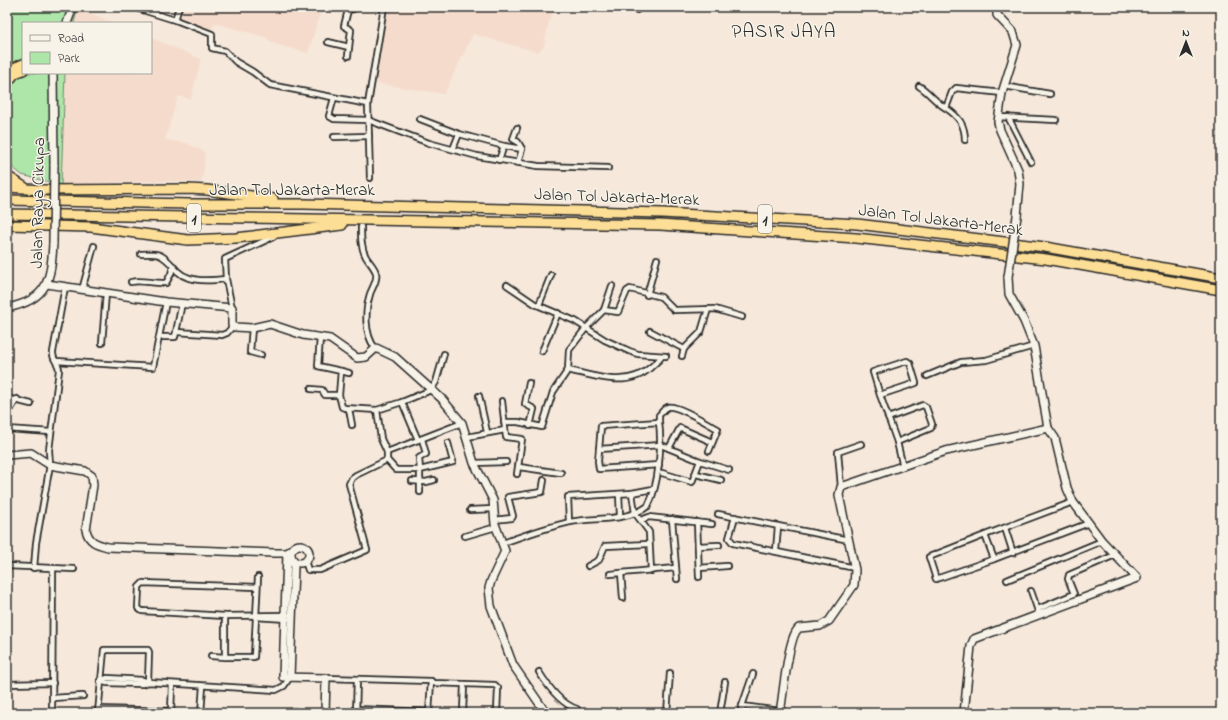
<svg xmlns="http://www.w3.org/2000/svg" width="1228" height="720" font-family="'Indie Flower',sans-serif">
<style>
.built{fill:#f5dbcb}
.green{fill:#aee5a9;stroke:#6c886a}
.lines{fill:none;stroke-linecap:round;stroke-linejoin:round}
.street-casing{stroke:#2b2b2b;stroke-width:8}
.secondary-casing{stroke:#2b2b2b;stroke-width:10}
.highway-casing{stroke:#2b2b2b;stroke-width:12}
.street{stroke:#f7f3e8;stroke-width:4.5}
.secondary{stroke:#f7f3e8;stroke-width:7}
.highway{stroke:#fdde96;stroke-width:9}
.secondary-bridge-casing{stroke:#2b2b2b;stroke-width:10;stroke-linecap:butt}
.secondary-bridge{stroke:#f7f3e8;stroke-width:7}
.labels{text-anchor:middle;stroke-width:3;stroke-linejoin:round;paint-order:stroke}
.shield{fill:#f7f3e8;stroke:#686764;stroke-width:1}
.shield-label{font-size:16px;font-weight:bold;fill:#2b2b2b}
.street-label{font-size:17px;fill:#2b2b2b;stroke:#f7f3e8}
.quarter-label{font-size:19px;letter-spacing:1px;fill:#2b2b2b;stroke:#f7f3e8}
</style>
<rect width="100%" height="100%" fill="#f6e8db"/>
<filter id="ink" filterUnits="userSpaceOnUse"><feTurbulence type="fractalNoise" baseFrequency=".025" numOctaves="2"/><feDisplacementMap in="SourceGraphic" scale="8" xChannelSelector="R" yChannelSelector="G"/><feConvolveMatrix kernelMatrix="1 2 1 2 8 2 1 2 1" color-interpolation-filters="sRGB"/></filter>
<g filter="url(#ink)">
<g class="built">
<path d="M184,7H322L308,53L275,44L265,37L215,23L211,30L181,17Z"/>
<path d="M382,7H555L548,24L544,46L538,52L473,34L444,94L370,82Z"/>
<path d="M78,8L113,23H74Z"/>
<path d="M151,38L201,59L191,99L178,96L165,140L186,143L205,152L203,176L200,182L158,181L61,185L65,73H151Z"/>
</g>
<path class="green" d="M14,7H78L74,23H23V73H65L61,185L22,175L7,163V22Z"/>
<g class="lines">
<g class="street-casing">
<g id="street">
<path d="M133,7L178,21L212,34V48L225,51L236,62L253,72L270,85L368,104"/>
<path d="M637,10L638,7"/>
<path d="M175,20L179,7"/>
<path d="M328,42L349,47"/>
<path d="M348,56L351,30L344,26L348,10L353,9L354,7"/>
<path d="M919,86C929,92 935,102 946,108"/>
<path d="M1004,86L1050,94"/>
<path d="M334,98L329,116L334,119L368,120L429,143L477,156L538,166L608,168"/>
<path d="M999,117L1056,120"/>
<path d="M1008,117L1031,162"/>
<path d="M420,119L459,134"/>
<path d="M517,128L513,139L518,142L522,149"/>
<path d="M334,137L369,136"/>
<path d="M965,140C965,125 959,117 946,108L952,92L956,88L1002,93"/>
<path d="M504,146L522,149L518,163"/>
<path d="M453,149L459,134L504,146L499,160"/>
<path d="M370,178L368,104L384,7"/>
<path d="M361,227C361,237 361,248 366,257C369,262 375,268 376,273C378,280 372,288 370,294C365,311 364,333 375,348"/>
<path d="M173,266C184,283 207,281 226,279"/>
<path d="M131,282C142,279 153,284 166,283L171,274L173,266C161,253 158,253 141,254"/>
<path d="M507,285L535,304L575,321L605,340L629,351L638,354L666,356"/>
<path d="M82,290L94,246"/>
<path d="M647,295L657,259"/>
<path d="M539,305L551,275"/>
<path d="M232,308L226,279L225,259L273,237"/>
<path d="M604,310L618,312L627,291L630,289L661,297L674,310L715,309L742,317"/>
<path d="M252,328L250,352L261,355"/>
<path d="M650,331L684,349"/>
<path d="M177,332L222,335L227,333L233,326"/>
<path d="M160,337H175L182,303"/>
<path d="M320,337L318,366L341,371L339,395L342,407L345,408L377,410L402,402L431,390L436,382L444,354"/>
<path d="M102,343L106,293"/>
<path d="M542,351L558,313"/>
<path d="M682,356L684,349L701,332L708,309"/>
<path d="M56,361L153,367L166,302"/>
<path d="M907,361L910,363L916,383L880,395L873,372Z"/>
<path d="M568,370C595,376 628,389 651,367C655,363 659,361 662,356"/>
<path d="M341,371L349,373"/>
<path d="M927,376L961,362L986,360L1034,346"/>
<path d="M529,383L525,404L534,409L530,426"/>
<path d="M311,389L322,390L325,395H339"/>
<path d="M880,395L897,442L903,467"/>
<path d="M479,396L487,432"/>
<path d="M7,398L31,404"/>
<path d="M502,401L506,437L522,439L517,474"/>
<path d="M402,402L418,440"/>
<path d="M349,409L352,425"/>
<path d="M377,410L381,439L387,452"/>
<path d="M7,415L17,399"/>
<path d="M888,418L923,405L926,407L932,424L931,428L897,442"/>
<path d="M504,422H518L542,427L553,392L568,370L569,350L586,328L604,310L612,286"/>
<path d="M659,422V415C662,413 664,408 668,407C678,405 708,424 718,429L709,451"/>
<path d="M7,429L51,432"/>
<path d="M467,437L505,430"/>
<path d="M669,448L680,428L712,442"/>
<path d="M599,449L661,445L700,461L692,482L662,473"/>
<path d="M387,460L396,470H420L419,458L426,454L422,439"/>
<path d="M700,461L729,470"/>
<path d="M474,463L506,462"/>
<path d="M519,467L561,473"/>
<path d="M696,474L721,480"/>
<path d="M412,481L426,482L434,480"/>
<path d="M841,487L838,452L861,444"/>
<path d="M420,492V470L453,462L448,443"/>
<path d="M632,493L653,489"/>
<path d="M619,494L620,516"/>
<path d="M470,510L494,509"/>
<path d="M718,514L849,540"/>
<path d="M735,517L729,538L733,543L855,568"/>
<path d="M672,519L677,579"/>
<path d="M494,520L512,518L513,516L508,497L542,492L544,480"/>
<path d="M641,520L649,517L712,524"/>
<path d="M569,522L568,497L632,493L635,513L649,532L651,571"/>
<path d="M697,522L699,577"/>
<path d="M1005,528L1013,553"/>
<path d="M985,535L929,557L936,579L994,559L985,535L1073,502"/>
<path d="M465,536L496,527"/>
<path d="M503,543C525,535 547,527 570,522C595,517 627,522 648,506C659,485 662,445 659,422L601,426L598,461L599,469L659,465"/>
<path d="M698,546L719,545"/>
<path d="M776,551L778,526"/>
<path d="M994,559L1089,523"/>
<path d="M305,561L308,570H320L367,550L349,484L352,478L356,475L387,460V452L462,423"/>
<path d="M7,566L74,569"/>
<path d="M588,566L599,560L605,546L649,544"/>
<path d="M34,568L36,543L50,465L49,450L59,370C59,363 52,360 53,352L65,287"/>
<path d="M699,568L727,566"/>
<path d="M621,573L623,598"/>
<path d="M610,574L676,568"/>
<path d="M1007,580L1102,541"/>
<path d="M257,587L143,583L139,587L138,608L142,611L225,616L287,615"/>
<path d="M1031,591L1038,611"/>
<path d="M1038,609L1074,594L1068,579L1069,575L1115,555"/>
<path d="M225,616V657H254L258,577"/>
<path d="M255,617L287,619"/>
<path d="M211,656L225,657"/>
<path d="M539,672C547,685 561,704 577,709L579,713"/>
<path d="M326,678L431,681L433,683L495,685L498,688L497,713"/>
<path d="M100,681L107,683L143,684L148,682L276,690L284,686L290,677"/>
<path d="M100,681L107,678L143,680L148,682"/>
<path d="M7,684L53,683"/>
<path d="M53,698L83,696"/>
<path d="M742,706L753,674"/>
<path d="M98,709L171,711"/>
<path d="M356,709L430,712"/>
<path d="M52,713L53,568"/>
<path d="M98,713L104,650H148L149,652L148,682"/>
<path d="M171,713L172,684"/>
<path d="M201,713L203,686"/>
<path d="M294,713V711"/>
<path d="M356,713L357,679"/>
<path d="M429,713L431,681"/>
<path d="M463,713L464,684"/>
<path d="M667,713L670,673"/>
<path d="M720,713L725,682"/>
<path d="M740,713L742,706L781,711"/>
</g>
</g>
<g class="secondary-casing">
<g id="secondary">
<path d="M997,7V15L1013,32L1017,45L1002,93L998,122L1000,130L1018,170L1020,184L1017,216"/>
<path d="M67,23L73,7"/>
<path d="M53,73L54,166"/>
<path d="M47,284L166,302L232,308V325L235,327L252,328L270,324L303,335L330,339L357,358L366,357L376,348L395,357L442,399L462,423L474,463L493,500L495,524L505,551L491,581L489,588L491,606L513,665L546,713"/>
<path d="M7,308C48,300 51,280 53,243"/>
<path d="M7,455L31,453L50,465L85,471L92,476L93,485L86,530C89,542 96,544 108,547L274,553H287L294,548"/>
<circle cx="300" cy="554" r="9"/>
<path d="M287,553L283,677L326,678L325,713"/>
<path d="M287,556L292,559L294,566L290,677"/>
<path d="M780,713C783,697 788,635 799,628L820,626L829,621L854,585L855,570L839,495L841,487L946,451L1048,428"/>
<path d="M964,713L971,646L974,639L1137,578L1102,541L1073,502L1067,488L1055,438L1048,428L1034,346L1024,321L1009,294L1008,277"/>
</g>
</g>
<g class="highway-casing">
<g id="highway">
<path d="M7,71L23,64"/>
<path d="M7,83L15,73L23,70"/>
<path d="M7,176L27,189L42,190L188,189L207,190L273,199"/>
<path d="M7,187L23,188"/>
<path d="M7,200L189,204H304L662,213L857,224L1045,247L1221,278"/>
<path d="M7,214L660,225L856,238L1046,259L1221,290"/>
<path d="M7,225L91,227L188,240L236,238L342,225"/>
</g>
</g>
<use href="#street" class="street"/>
<use href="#secondary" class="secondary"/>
<use href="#highway" class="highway"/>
<g class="secondary-bridge-casing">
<g id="secondary-bridge">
<path d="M53,243L54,166"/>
<path d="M1008,277L1017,216"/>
</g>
</g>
<use href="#secondary-bridge" class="secondary-bridge"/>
</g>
</g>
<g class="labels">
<g class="shield">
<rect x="187" y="204" width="14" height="28" rx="3"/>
<rect x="758" y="205" width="14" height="28" rx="3"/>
</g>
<g class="shield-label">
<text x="194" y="224">1</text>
<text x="765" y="225">1</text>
</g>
<g class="street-label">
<text x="292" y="195">Jalan Tol Jakarta–Merak</text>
<text transform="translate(617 196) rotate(2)" y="6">Jalan Tol Jakarta–Merak</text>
<text transform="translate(37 203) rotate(-89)" y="6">Jalan Raya Cikupa</text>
<text transform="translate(941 219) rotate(7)" y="6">Jalan Tol Jakarta–Merak</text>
</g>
<g class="quarter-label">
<text x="784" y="37">PASIR JAYA</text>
</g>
</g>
<rect width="1228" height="720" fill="none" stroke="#f7f3e8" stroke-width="24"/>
<rect x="12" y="12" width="1204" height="696" fill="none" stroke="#2b2b2b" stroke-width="1.5" filter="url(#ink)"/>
<rect x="22" y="22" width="130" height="52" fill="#f7f3e8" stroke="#a5a39c"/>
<rect x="30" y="35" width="20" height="6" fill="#f7f3e8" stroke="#a5a39c"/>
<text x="58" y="42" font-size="12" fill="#2b2b2b">Road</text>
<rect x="30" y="52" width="20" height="12" fill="#aee5a9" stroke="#a5a39c"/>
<text x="58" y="62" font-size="12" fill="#2b2b2b">Park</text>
<g transform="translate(1186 42)" stroke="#f7f3e8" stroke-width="3" paint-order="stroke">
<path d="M0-3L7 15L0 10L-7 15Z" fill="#2b2b2b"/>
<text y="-6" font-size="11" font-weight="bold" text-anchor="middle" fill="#2b2b2b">N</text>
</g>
</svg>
